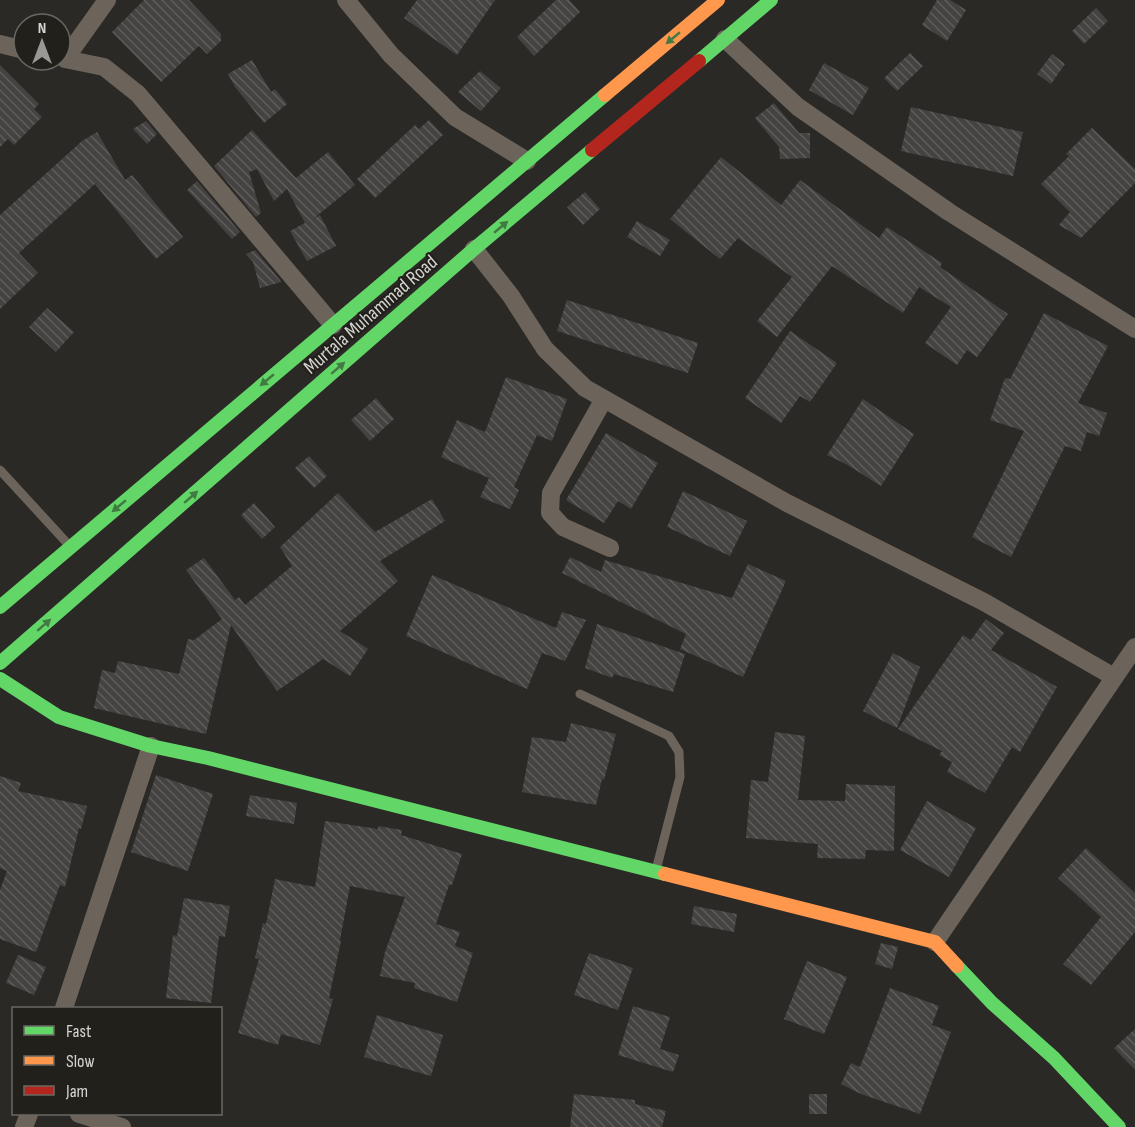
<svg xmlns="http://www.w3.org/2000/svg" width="1135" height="1127" font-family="'Sofia Sans Condensed',sans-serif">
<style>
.building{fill:url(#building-back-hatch)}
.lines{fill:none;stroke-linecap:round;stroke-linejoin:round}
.lane{stroke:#6c645a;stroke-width:9}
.street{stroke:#6c645a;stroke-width:18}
.fast{stroke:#63d668;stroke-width:14}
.slow{stroke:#ff974d;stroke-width:14}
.jam{stroke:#b3261e;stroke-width:14}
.oneway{fill:#427b42}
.labels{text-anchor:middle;stroke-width:4.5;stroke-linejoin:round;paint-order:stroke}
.street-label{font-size:20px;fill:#d5d4d0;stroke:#22201b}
</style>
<defs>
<pattern id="building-back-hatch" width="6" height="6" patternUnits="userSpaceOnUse" patternTransform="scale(1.5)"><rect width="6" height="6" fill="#444342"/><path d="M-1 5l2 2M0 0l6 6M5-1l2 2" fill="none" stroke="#5e5d5c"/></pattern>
</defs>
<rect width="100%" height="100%" fill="#2a2926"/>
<g class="building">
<path d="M144,0H189L221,34V41L207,54L199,46L161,82L112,32Z"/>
<path d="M417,0H495L457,55L404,18Z"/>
<path d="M556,0H569L580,12L534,56L517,37Z"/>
<path d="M937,0H950L966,10L947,41L922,25Z"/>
<path d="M1096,8L1108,21L1084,44L1072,31Z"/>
<path d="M910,53L923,66L897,91L884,78Z"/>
<path d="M1052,54L1065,64L1051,84L1037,74Z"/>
<path d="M252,60L271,92L275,89L287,104L264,123L235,87L228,74Z"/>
<path d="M824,63L869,88L853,115L809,90Z"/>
<path d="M0,65L39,104L34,109L42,117L14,145L8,139L0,147Z"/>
<path d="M480,71L501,88L481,111L458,92Z"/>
<path d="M774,103L799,133H810V158L780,159L779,147L755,118Z"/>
<path d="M911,107L1023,132L1013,176L901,151Z"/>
<path d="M429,120L443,135L375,198L357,179L415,125L419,129Z"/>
<path d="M146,121L157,134L147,144L133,129Z"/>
<path d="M1092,128L1135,169V183L1081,238L1059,225L1070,212L1041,184L1069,156L1066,154Z"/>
<path d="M252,130L296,178L328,152L355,185L313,219L320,215L336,246L307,261L290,231L305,223L287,189L274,201L257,169L249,172L261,213L256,217L214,166Z"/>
<path d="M97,132L125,180L132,175L183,237L156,259L95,184L19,253L38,273L0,309V215L82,141Z"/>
<path d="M721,157L781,205L800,180L879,238L887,227L942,263L940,267L1008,314L977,357L967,350L957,365L925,343L951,307L919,287L903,313L832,266L777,337L757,321L792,277L738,238L720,259L670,219Z"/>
<path d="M197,181L240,232L232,239L187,190Z"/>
<path d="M585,192L600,209L583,225L567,207Z"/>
<path d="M637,221L670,240L660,256L627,237Z"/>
<path d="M255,250L280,280L281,282L260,288L253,262L246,254Z"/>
<path d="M567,300L698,343L688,373L557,331Z"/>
<path d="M47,308L74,332L56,352L29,327Z"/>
<path d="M1044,313L1108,346L1078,403L1107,413L1099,436L1087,432L1081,451L1065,446L1011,557L972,537L1024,431L990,420L1005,378L1010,379Z"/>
<path d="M790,331L837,363L810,402L800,396L781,423L745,398Z"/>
<path d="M506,377L567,399L552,441L537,435L514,487L519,490L510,509L480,497L489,478L441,457L457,420L485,432Z"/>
<path d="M376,398L394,419L370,441L351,420Z"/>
<path d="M863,399L914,434L881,486L846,464L827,455Z"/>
<path d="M606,433L658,463L631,509L618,501L604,523L566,500Z"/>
<path d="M309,456L327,476L314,488L295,468Z"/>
<path d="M683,491L747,521L730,556L667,527Z"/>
<path d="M338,493L375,532L432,499L445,521L380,561L398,581L340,631L368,649L350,676L323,659L277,691L231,625L206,734L94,708L102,670L115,673L118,661L179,674L188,639L194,640L222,619L186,570L204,558L235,600L239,597L245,605L292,566L280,547Z"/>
<path d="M254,503L275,527L262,539L241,515Z"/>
<path d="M570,557L601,572L605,560L732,598L748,564L786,581L743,677L680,649L686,634L562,573Z"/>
<path d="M432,575L556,628L562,612L586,620L565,661L542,653L527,689L406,636Z"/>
<path d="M986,619L1004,633L991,650L1057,687L1020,752L1012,747L985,793L947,772L952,762L939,755L942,751L898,729L963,635L971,640Z"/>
<path d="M597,624L685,654L673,692L614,674L612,678L585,668Z"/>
<path d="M893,653L920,667L897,728L863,711Z"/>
<path d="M571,723L616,734L604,780L602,779L596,805L522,792L532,737L566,742Z"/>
<path d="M775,732L805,736L798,800L845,801L846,784L895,786L894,851L866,850L865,859L817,858L818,844L746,838L751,780L768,782Z"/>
<path d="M156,775L213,794L188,871L131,852Z"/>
<path d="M0,776L21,783L18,791L87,806L81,829L79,828L65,887L60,885L36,952L0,939V890L7,871L0,868Z"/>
<path d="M250,795L297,803L294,824L246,816Z"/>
<path d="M927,801L976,828L949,877L900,850Z"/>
<path d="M325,821L378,829V826L402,830L401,835L462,854L452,885H449L436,924L460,932L455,946L473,953L457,1002L414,988L415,983L380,976L385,952L405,897L350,886L340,940L341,941L329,998L333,999L320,1045L281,1034L278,1045L238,1033L259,959L255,958L263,923L266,924L275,879L315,887Z"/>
<path d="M1086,848L1135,893V932L1091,985L1063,964L1101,917L1058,878Z"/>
<path d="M184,898L230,906L225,937L219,936L211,1003L166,998L173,935L177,936Z"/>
<path d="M694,906L737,914L734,932L691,924Z"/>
<path d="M881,943L898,947L892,969L875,964Z"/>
<path d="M589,953L633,968L618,1010L574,995Z"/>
<path d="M18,955L46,967L34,995L6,983Z"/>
<path d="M807,961L847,977L824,1034L784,1019Z"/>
<path d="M890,988L939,1006L932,1025L951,1032L920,1114L861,1094L841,1084L851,1063L860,1067Z"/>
<path d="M633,1006L670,1017L660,1049L679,1055L673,1072L618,1055Z"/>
<path d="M377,1015L443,1035L431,1076L364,1057Z"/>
<path d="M1135,1029V1070L1114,1048Z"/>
<path d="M574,1094L635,1100V1104L666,1111L662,1127H570Z"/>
<rect x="809" y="1094" width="18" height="20"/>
</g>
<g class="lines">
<g class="lane">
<path d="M0,470L67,543"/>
<path d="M580,694L669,736L679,752L680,777L656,870"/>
</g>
<g class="street">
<path d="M107,0L65,59L104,67L138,94L333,325"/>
<path d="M346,0L391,55L455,117L527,161"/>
<path d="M725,39L798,107L949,212L1135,329"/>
<path d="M0,44L24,50"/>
<path d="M474,249L511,296L545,349L585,388L787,503L984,602L1114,677"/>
<path d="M604,399L551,493L550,513L563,527L610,548"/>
<path d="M935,942L1135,647"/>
<path d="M64,1008L151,746"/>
<path d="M79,1114L122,1127"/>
<path d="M24,1127L29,1114"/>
</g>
<g class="fast">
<path d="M699,61L771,0"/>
<path d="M0,607L605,95"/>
<path d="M0,663L474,249L592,150"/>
<path d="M0,679L59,717L151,746L208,758L665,874"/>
<path d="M957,966L992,1003L1054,1058L1119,1127"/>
</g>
<g class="slow">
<path d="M605,95L718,0"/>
<path d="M665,874L935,942L957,966"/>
</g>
<path class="jam" d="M592,150L699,61"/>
</g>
<defs><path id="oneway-solid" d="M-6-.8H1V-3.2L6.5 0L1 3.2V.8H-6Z" transform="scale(1.5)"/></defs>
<g class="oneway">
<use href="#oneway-solid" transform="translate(673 38) rotate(140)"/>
<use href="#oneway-solid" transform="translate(501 227) rotate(-40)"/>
<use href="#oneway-solid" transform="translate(338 368) rotate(-41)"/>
<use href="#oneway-solid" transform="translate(267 380) rotate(140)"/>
<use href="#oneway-solid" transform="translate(191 497) rotate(-41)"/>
<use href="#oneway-solid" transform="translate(119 506) rotate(140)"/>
<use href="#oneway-solid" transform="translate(44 625) rotate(-41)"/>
</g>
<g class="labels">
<g class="street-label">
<text transform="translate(370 314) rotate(-41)" y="7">Murtala Muhammad Road</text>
</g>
</g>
<rect x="12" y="1007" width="210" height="108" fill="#22201b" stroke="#6a6863" stroke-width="1.5"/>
<rect x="24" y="1026" width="30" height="9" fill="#63d668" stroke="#6a6863" stroke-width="1.5"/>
<text x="66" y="1037" font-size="18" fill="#d5d4d0">Fast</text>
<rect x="24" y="1056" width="30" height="9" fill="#ff974d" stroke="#6a6863" stroke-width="1.5"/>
<text x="66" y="1067" font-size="18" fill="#d5d4d0">Slow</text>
<rect x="24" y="1086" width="30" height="9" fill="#b3261e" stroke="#6a6863" stroke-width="1.5"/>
<text x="66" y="1097" font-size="18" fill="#d5d4d0">Jam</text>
<g transform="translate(42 42)"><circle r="28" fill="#22201b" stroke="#6a6863" stroke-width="1.5"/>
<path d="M0-4.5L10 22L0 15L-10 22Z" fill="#999894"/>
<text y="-9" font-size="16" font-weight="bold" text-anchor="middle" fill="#d5d4d0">N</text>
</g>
</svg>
